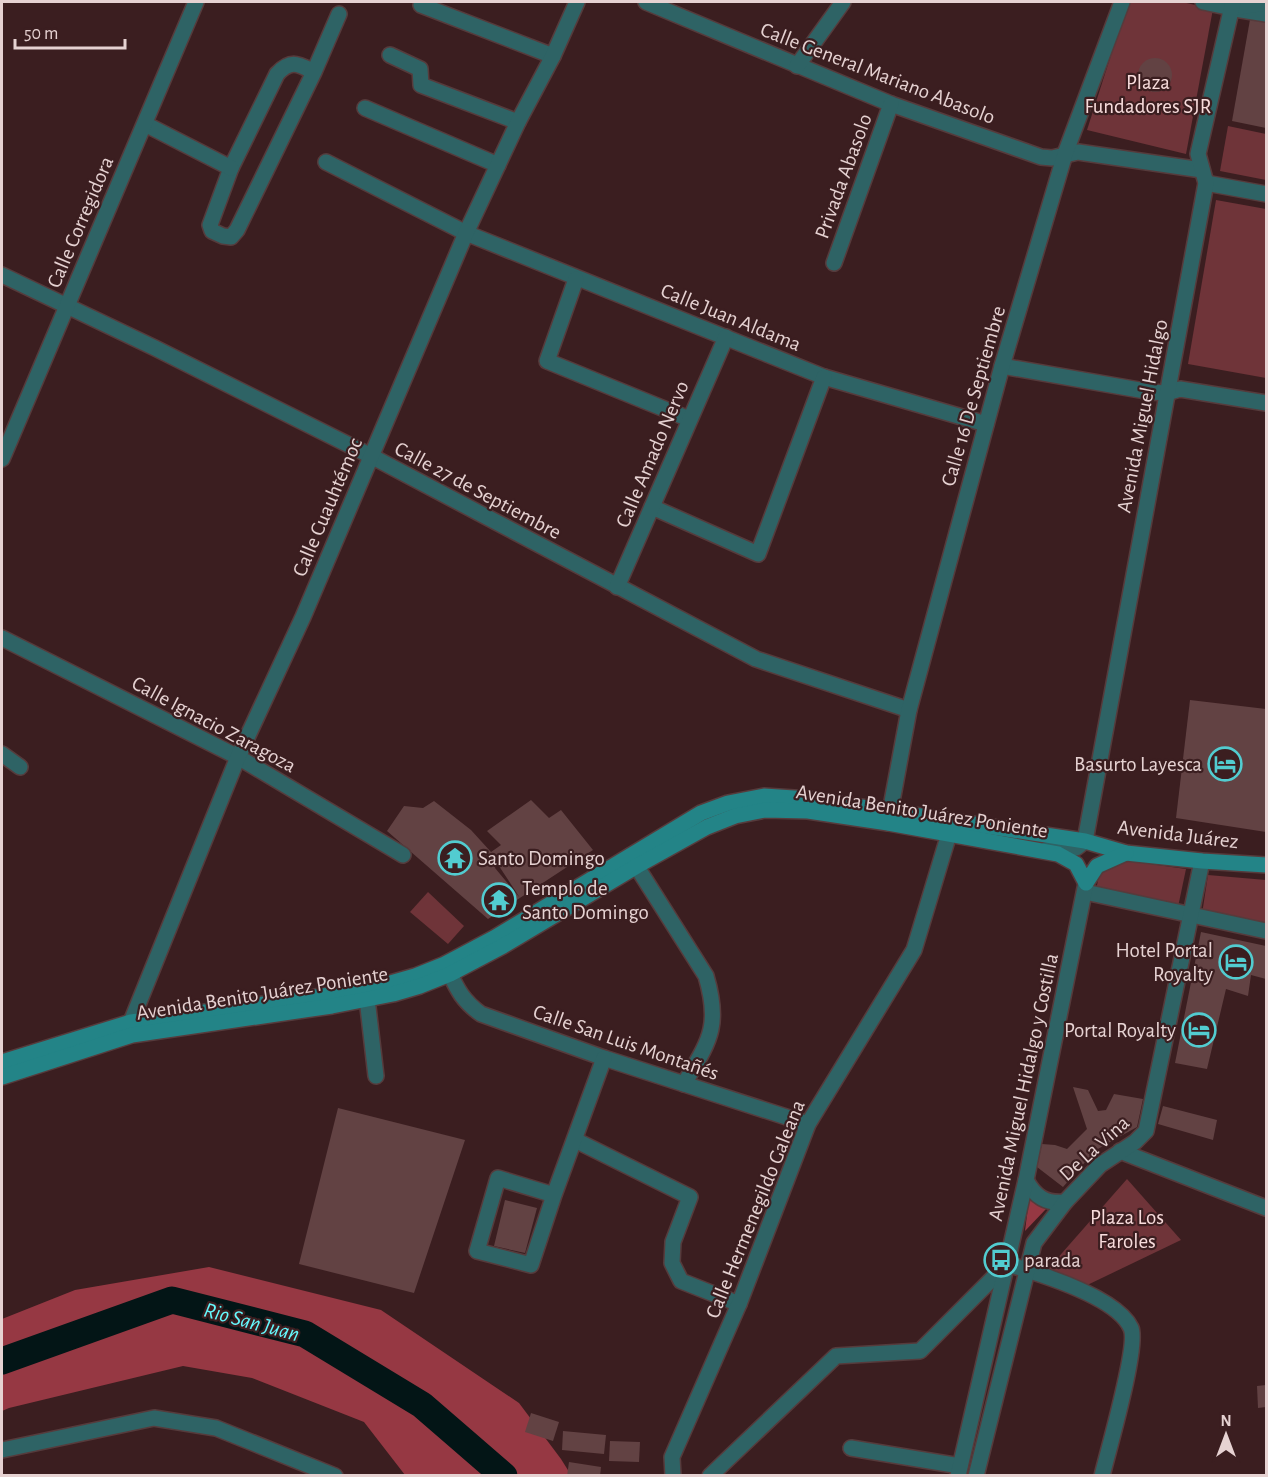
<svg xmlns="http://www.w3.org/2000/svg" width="1268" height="1477" font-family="'Alegreya Sans',sans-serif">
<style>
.green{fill:#6f3439}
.forest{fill:#963843}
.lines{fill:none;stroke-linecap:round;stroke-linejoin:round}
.river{stroke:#031516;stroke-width:27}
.building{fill:#624243;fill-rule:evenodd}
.minor-casing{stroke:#563b3c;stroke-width:18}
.tertiary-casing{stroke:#563b3c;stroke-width:18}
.secondary-casing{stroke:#563b3c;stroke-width:18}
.minor{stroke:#2e6365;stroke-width:15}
.tertiary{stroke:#2e6365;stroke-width:15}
.secondary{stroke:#238487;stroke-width:15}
.labels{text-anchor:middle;stroke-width:4.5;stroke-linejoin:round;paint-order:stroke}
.street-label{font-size:21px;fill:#e6d2d2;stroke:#3b1e20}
.park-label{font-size:21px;fill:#f8dcdc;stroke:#3b1e20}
.poi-label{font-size:21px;fill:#e6d2d2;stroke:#3b1e20;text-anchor:end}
.water-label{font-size:22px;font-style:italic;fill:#65f9fd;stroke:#3b1e20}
</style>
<rect width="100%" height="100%" fill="#3b1e20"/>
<g class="green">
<path d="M1128,2H1182L1213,9L1186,154L1087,130Z"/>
<path d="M1228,126L1266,134V180L1220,171Z"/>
<path d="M1216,200L1266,209V378L1188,364Z"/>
<path d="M1122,860L1186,869L1178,907L1096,890L1100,871Z"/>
<path d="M1208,875L1266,880V927L1202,914Z"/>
<path d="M428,892L464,926L448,944L410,912Z"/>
<path d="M1127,1179L1181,1240L1079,1289L1048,1269Z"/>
</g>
<g class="forest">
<path d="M1029,1199L1046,1209L1025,1231Z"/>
<path d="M209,1267L381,1310L519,1403L561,1459L571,1475H405L364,1422L252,1378L183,1366L9,1408L2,1411V1319L75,1290Z"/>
</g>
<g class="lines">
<path class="river" d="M2,1361L172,1300L305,1334L422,1405L504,1476"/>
</g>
<g class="building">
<path d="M1251,14L1266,17V128L1232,121Z"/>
<circle cx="1155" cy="75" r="17"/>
<path d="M1190,700L1266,709V832L1176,818Z"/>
<path d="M531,800L549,818L561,810L593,850L488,919L387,831L404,806L423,808L434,801L471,830L491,852L501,845L487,831ZM497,863L520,898L495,868Z"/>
<path d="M1201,932L1266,946V979L1251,975L1248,996L1226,989L1207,1069L1175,1063Z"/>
<path d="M1073,1087L1088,1090L1098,1111L1106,1110L1114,1094L1143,1099L1137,1127L1096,1150L1063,1187L1037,1167L1042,1144L1055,1145L1067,1149L1087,1129Z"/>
<path d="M1163,1106L1217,1120L1213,1140L1158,1124Z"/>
<path d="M338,1108L465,1140L414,1293L299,1264Z"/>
<path d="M505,1200L537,1208L525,1253L494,1246Z"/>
<path d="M1266,1385V1407L1258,1408L1257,1386Z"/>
<path d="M531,1413L559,1422L553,1441L525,1432Z"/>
<path d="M563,1431L606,1435L604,1454L562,1450Z"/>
<path d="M610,1441L640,1442L639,1462L609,1461Z"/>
<path d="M569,1462L601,1467L600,1476H567Z"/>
</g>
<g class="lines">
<g class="minor-casing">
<g id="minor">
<path d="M423,2L421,5L553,56"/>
<path d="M646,2L891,104L1041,157L1052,158L1078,152L1202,170"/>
<path d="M1235,9L1266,14"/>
<path d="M390,55L420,69L421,85L518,122"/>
<path d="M797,66L843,2"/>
<path d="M314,72C298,64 291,59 277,74L231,168L210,225L212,231L223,236L231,237L237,230L314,72L339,14"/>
<path d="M365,108L498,165"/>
<path d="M145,124L231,168"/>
<path d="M326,162L466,233L824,377L986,424"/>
<path d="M1206,183L1266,194"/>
<path d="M834,263L891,104"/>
<path d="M2,275L155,348L371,456L756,659L909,710"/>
<path d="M576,279L547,361L689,419"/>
<path d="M1002,366L1151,392L1167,393L1180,389L1266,403"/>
<path d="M2,459L196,2"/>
<path d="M652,507L758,554L824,377"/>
<path d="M617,587L726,337"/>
<path d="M2,638L238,757L403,855"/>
<path d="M2,754L20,767"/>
<path d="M888,823L909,710L1002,366L1065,154L1122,2"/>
<path d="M630,856L706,976C721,1027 709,1041 684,1084"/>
<path d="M1085,892L1266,931"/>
<path d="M445,964C456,986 460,999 481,1014L604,1058L808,1124"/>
<path d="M366,990L376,1076"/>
<path d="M132,1032L131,1022L238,757L303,617L466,233L518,122L553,56L577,2"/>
<path d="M575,1140L690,1197L673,1242L672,1263L681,1281L739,1304"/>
<path d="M554,1195L498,1178L477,1251L531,1265L554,1195L604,1058"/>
<path d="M851,1448L960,1466"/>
<path d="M2,1450L154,1418L216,1428L335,1476"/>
<path d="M673,1476L672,1457L739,1304L808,1124L914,950L952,824"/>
<path d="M710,1476L836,1356L920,1351L1007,1264C1038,1273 1117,1297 1131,1328C1139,1345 1108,1451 1102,1476"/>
</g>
</g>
<g class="tertiary-casing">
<g id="tertiary">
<path d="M1203,2L1232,8L1266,3"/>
<path d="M1046,850L1076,848L1085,841L1206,183L1198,154L1233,2"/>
<path d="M1120,1151L1266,1208"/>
<path d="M1026,1180C1035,1197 1046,1204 1065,1202"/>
<path d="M958,1476L1026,1180L1086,883"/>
<path d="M976,1476L1034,1243L1065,1202L1100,1165L1135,1142L1146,1131L1202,861"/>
</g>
</g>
<g class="secondary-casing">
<g id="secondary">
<path d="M2,1062L131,1022L366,990L415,976L445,964L494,938L701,813L728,803L764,796L809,799L1085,841L1126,853L1202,861L1266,865"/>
<path d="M2,1077L132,1035L332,1006L393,994L420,986L450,974L503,946L637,866L707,827L735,816L765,810L808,811L888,823L1058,854L1076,864L1086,883L1097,866L1126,853"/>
</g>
</g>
<use href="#minor" class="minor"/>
<use href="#tertiary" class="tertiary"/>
<use href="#secondary" class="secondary"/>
</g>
<defs>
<g id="hotel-ring" transform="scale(1.725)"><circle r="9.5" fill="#3b1e20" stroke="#52ccd0" stroke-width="1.5"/><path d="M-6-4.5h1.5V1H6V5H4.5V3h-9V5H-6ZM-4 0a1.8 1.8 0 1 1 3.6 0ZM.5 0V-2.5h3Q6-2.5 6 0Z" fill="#52ccd0"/></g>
<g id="temple-ring" transform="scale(1.725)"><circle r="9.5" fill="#3b1e20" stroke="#52ccd0" stroke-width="1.5"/><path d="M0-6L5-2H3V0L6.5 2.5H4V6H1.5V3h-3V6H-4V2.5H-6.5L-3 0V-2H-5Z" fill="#52ccd0"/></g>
<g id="bus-ring" transform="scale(1.725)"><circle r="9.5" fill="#3b1e20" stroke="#52ccd0" stroke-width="1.5"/><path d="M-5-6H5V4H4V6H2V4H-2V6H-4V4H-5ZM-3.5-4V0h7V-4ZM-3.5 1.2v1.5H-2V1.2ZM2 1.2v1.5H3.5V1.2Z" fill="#52ccd0"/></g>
</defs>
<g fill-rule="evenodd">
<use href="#hotel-ring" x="1225" y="764"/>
<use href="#temple-ring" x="455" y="858"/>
<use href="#temple-ring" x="499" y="900"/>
<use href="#hotel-ring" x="1236" y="962"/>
<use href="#hotel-ring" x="1199" y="1030"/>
<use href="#bus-ring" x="1001" y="1260"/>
</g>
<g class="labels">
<g class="street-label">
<text transform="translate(878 73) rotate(21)" y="7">Calle General Mariano Abasolo</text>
<text transform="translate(843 176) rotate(-70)" y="7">Privada Abasolo</text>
<text transform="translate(80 222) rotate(-67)" y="7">Calle Corregidora</text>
<text transform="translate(731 317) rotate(22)" y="7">Calle Juan Aldama</text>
<text transform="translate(973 396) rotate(-74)" y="7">Calle 16 De Septiembre</text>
<text transform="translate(1142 416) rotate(-79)" y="7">Avenida Miguel Hidalgo</text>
<text transform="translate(652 454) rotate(-67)" y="7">Calle Amado Nervo</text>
<text transform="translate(478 490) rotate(28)" y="7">Calle 27 de Septiembre</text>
<text transform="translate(327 507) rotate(-67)" y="7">Calle Cuauhtémoc</text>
<text transform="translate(214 724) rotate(28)" y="7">Calle Ignacio Zaragoza</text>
<text transform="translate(922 811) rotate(9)" y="7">Avenida Benito Juárez Poniente</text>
<text transform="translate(1178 834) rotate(7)" y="7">Avenida Juárez</text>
<text transform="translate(262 993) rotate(-9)" y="7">Avenida Benito Juárez Poniente</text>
<text transform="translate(626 1042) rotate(19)" y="7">Calle San Luis Montañés</text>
<text transform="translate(1023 1087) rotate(-78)" y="7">Avenida Miguel Hidalgo y Costilla</text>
<text transform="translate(1094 1148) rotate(-42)" y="7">De La Vina</text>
<text transform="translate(755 1209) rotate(-68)" y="7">Calle Hermenegildo Galeana</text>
</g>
<g class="park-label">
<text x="1148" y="89">Plaza<tspan x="1148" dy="24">Fundadores SJR</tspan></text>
<text x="1127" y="1224">Plaza Los<tspan x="1127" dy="24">Faroles</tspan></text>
</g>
<g class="poi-label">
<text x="1202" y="771">Basurto Layesca</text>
<text x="478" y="865" text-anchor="start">Santo Domingo</text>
<text x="522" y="895" text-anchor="start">Templo de<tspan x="522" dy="24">Santo Domingo</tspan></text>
<text x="1213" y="957">Hotel Portal<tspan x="1213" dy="24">Royalty</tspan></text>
<text x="1176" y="1037">Portal Royalty</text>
<text x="1024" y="1267" text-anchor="start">parada</text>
</g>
<g class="water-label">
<text transform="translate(252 1321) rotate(15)" y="8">Rio San Juan</text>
</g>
</g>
<rect width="1268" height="1477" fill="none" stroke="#e6d2d2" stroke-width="6"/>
<g transform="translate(1226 1435)" stroke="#3b1e20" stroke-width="4.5" paint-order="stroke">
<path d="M0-4.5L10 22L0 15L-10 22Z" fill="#e6d2d2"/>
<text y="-9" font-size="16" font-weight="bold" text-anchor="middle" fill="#e6d2d2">N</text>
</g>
<path d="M15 39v9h110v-9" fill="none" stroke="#e6d2d2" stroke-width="3"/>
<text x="24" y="39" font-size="18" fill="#e6d2d2" stroke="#3b1e20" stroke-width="4.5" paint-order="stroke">50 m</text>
</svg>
